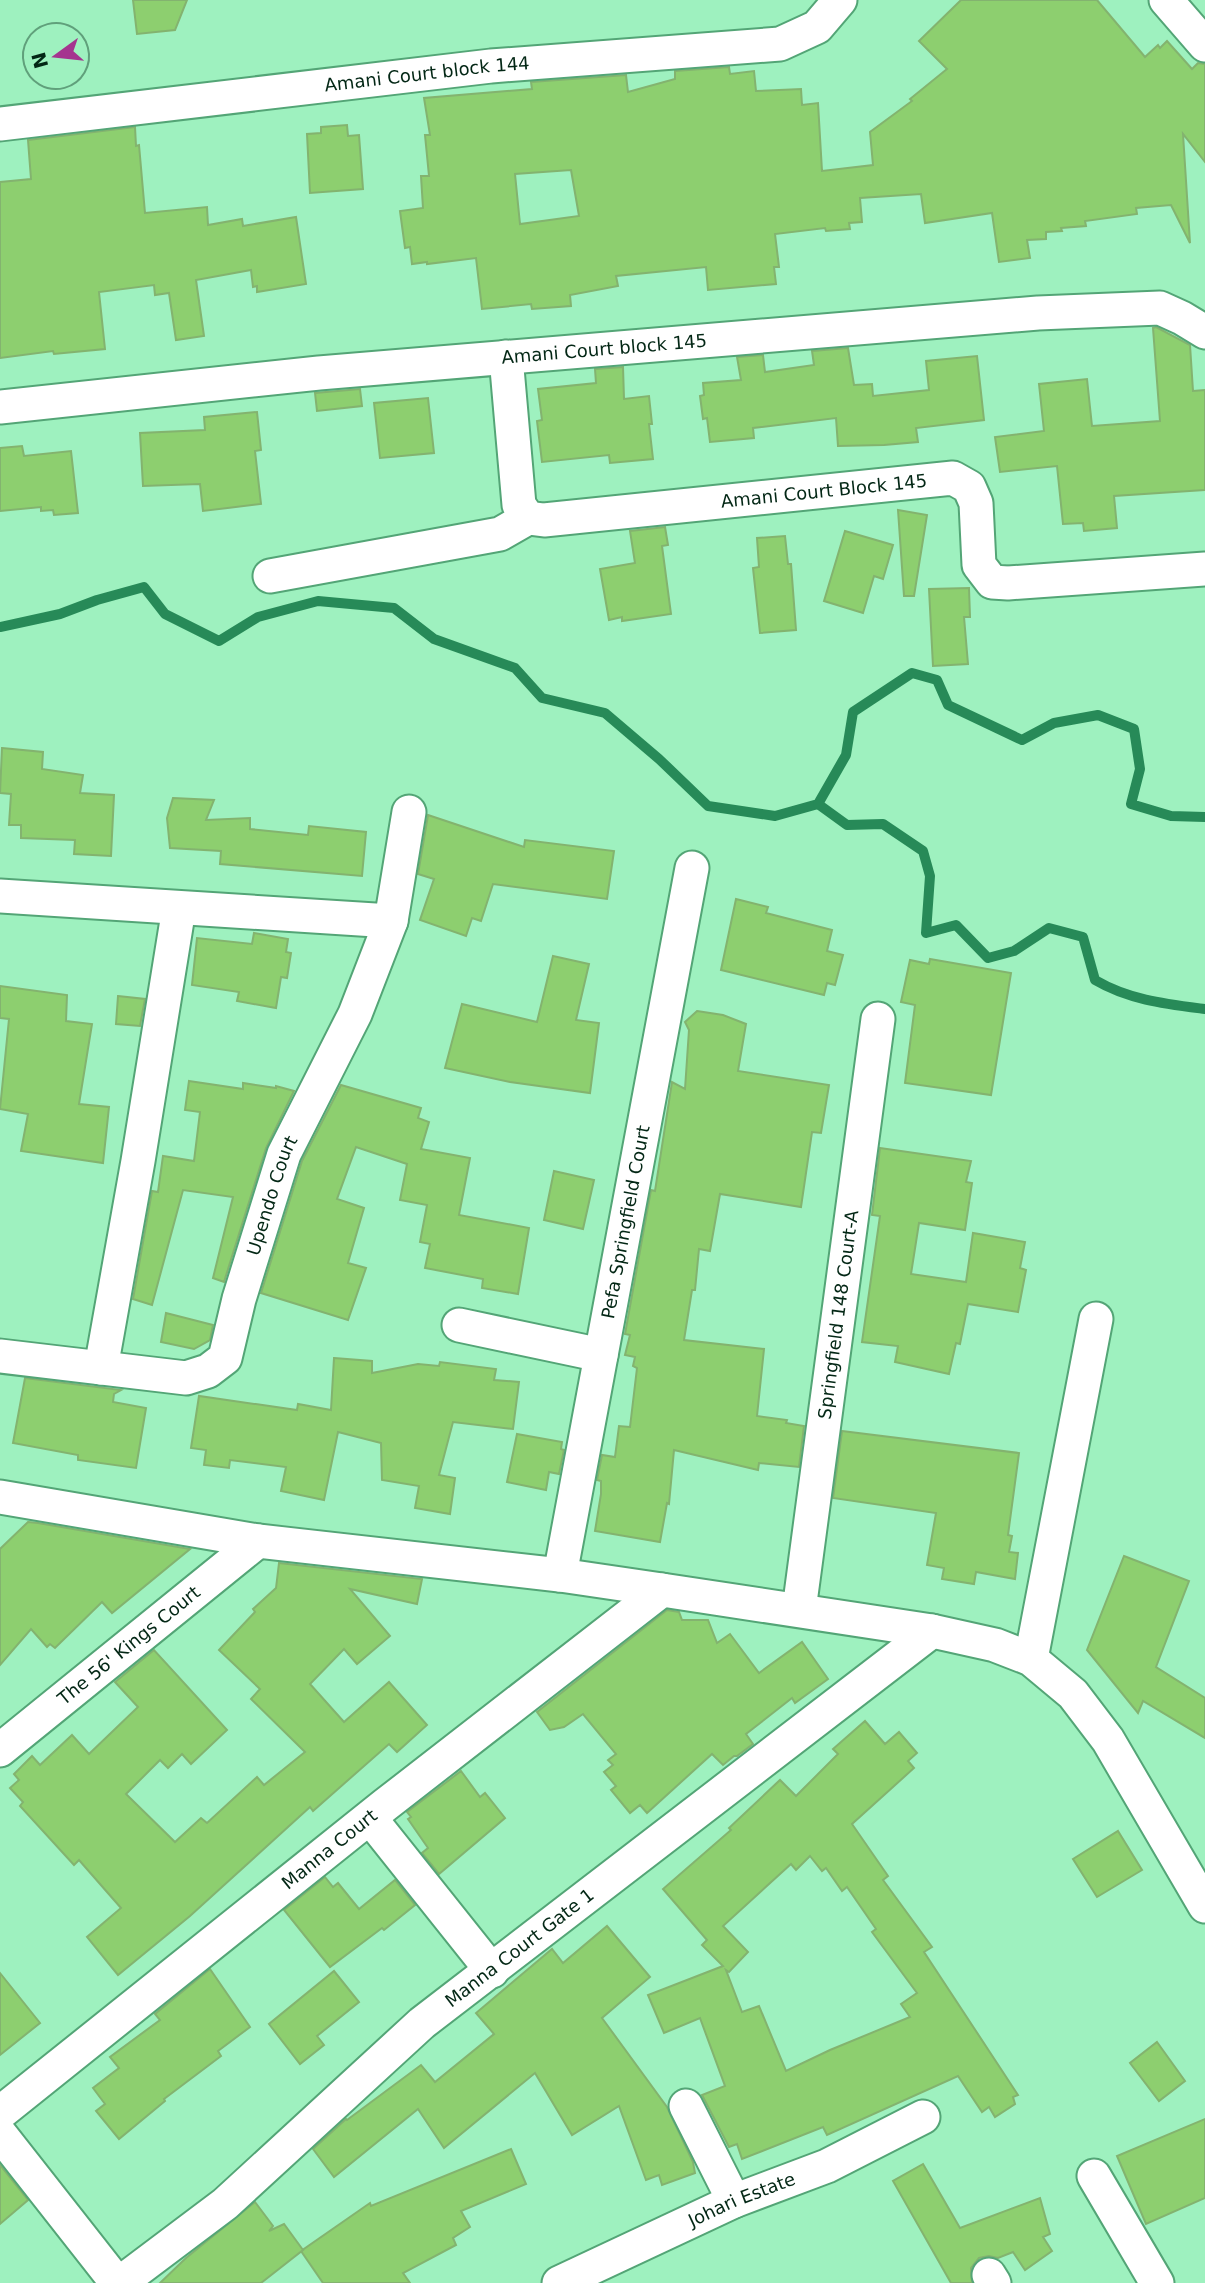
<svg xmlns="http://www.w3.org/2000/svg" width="1205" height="2283" font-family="'DejaVu Sans',sans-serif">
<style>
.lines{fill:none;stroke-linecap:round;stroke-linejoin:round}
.stream{stroke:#278a58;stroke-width:10}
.building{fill:#8dcf6f;stroke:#83b36f;stroke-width:2;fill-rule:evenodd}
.minor-casing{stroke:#53a576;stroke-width:37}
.minor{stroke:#fff;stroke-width:33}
.labels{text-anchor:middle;stroke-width:5;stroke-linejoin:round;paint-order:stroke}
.street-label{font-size:18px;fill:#032715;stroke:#9ef1bf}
</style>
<rect width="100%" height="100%" fill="#9ef1bf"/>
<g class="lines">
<g class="stream">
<path d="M0,627L60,614L97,600L144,587L165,614L219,641L258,617L318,601L394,608L434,639L515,668L542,698L605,713L659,759L708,806L775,816L818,804L846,755L853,712L912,673L937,680L948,705L1022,740L1054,723L1098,715L1134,729L1140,769L1131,804L1171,816L1205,817"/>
<path d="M818,804L847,825L883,824L923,851L930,876L926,933L956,925L988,958L1014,951L1049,928L1083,937L1095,980C1129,1000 1166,1004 1205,1009"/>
</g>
</g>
<g class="building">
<path d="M133,0H187L175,30L137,34Z"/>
<path d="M961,0H1097L1145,57L1158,45L1160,48L1167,41L1192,69L1198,63L1205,64V162L1183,134L1190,243L1171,205L1136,208L1137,214L1085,221L1086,226L1061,228L1062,231L1046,232V239L1027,240L1030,258L999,262L992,213L925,223L921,194L860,198L862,222L849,223L850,229L826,231L825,228L775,234L779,267H774L776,284L708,290L706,267L616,276L618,286L570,295L571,306L532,309L531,304L482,309L476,258L427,264V262L412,264L410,247L405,248L400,211L423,208L421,176H429L425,135H430L424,98L532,89L531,82L626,75L628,92L675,79V71L729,67L730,74L754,71L756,91L801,89L802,105L818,103L822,171L873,165L870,132L912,101L910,99L947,69L919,41ZM571,170L579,216L520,224L515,174Z"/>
<path d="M347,125L348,136L359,135L363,189L310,193L307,134L321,133V127Z"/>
<path d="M135,127L136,146L139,145L145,213L207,207L208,225L242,219L243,226L296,217L306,284L257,292V286L253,287L251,270L196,280L204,336L176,340L169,293L155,295L154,285L99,292L105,349L54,354L53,351L0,358V182L31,179L28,140Z"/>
<path d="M1156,327L1190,345L1193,391L1205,390V490L1114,496L1117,528L1084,531L1083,523L1063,524L1057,466L1000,472L995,437L1044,431L1039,384L1087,379L1092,426L1160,421L1153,328Z"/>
<path d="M848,348L854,385L872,384L873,396L929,390L926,361L977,356L984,420L916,428L918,442L884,445L838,446L836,418L753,428L754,438L710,442L707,418L703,419L700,396L704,395L703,383L741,380L737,357L763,355L765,372L814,365L812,351Z"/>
<path d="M623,367L624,399L649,396L652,424H649L653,459L610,463L609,455L542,462L537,421L542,420L538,389L596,383L595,369Z"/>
<path d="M360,389L362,406L317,411L315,393Z"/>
<path d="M428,398L434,453L380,458L374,403Z"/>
<path d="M257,412L261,450L255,451L261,504L203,511L200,484L143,486L140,433L205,430L204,417Z"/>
<path d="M22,446L24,456L71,451L78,513L54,515L53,510L41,511V507L0,511V448Z"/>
<path d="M898,510L927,515L914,596H904Z"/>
<path d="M665,527L668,545L662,546L671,614L622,621V617L609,620L600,569L635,563L630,531Z"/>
<path d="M845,531L893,545L883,579L874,576L863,613L824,601Z"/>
<path d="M785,536L788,564H791L796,630L760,633L753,568L759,567L757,538Z"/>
<path d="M969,588L970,617H964L968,664L933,666L929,589Z"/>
<path d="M2,748L43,752L42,769L83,775L80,793L114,795L111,856L74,854L75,840L21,838V825H9L11,794L0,793Z"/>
<path d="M173,798L214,800L206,820L250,818V829L308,835L309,826L366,832L362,876L220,864L221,851L170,848L167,818Z"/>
<path d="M428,815L524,847L525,840L614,851L607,899L493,884L481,921L472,918L466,936L420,920L434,879L418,874Z"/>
<path d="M736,899L768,907L766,913L832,930L827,951L843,955L835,985L827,983L824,995L721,970Z"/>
<path d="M254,933L288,939L286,952L291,953L287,978L281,977L276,1008L237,1001L239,992L192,985L197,938L252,944Z"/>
<path d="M553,956L589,964L576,1020L599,1023L590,1093L510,1082L445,1068L462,1004L537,1022Z"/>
<path d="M930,959L1011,973L991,1095L905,1083L915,1005L901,1002L910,960L929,964Z"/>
<path d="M0,986L67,995L66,1021L92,1024L79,1104L109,1107L103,1163L21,1151L28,1114L0,1109L9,1019L0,1018Z"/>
<path d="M118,996L145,999L140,1026L116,1024Z"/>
<path d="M697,1011L723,1015L746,1024L738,1071L829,1085L821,1133L812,1132L801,1207L720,1194L710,1251L699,1249L695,1290H692L684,1340L764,1349L757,1416L787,1420L786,1423L804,1426L799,1467L759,1463L758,1470L674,1450L669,1504L667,1503L660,1542L595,1531L601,1494V1481L597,1480L602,1455L615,1457L619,1426L630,1427L637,1368L633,1366L635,1357L625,1355L630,1335L625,1334L651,1190L655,1191L672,1082L685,1089L689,1030L685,1022Z"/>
<path d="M189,1081L243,1089V1083L276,1088V1086L294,1091L266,1148L224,1282L213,1278L233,1197L183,1190L152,1305L133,1299L152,1191L158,1192L163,1156L194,1161L200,1112L185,1110Z"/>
<path d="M341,1085L421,1108L418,1118L429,1122L421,1149L470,1158L459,1215L529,1228L518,1294L482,1288L483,1279L425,1268L430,1244L420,1242L427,1205L400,1200L407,1164L356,1147L337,1199L364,1208L348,1263L366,1268L348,1320L261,1293L302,1161Z"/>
<path d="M880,1148L971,1161L966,1182L972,1183L965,1230L919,1223L911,1274L966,1282L973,1233L1025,1242L1020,1268L1026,1270L1018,1312L968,1304L960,1344L956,1343L949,1374L895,1362L898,1346L862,1342L880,1216L872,1215Z"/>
<path d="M554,1171L594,1180L583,1229L544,1220Z"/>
<path d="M166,1313L213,1325L210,1340L194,1349L161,1342Z"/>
<path d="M334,1358L372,1361V1373L418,1364L439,1366L440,1362L496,1369L494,1380L519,1382L513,1429L453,1422L439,1475L455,1478L450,1514L415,1508L419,1486L382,1480L381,1443L338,1432L324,1500L281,1491L286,1467L230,1460L229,1468L204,1465L206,1450L191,1448L199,1396L297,1410L298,1404L331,1410Z"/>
<path d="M25,1378L121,1390L114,1394L113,1402L146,1408L136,1468L78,1460V1455L13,1443Z"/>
<path d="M842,1431L1019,1453L1008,1535L1012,1536L1009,1552L1018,1553L1015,1579L976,1572L974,1584L942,1579L944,1568L927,1565L936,1513L833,1498Z"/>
<path d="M517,1434L562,1442L561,1449L564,1450L559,1474L549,1472L546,1490L507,1482Z"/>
<path d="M28,1522L38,1523L190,1549L112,1613L102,1602L55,1648L50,1644L47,1647L31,1629L0,1665V1549Z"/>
<path d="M1124,1556L1189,1581L1156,1667L1205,1698V1738L1143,1701L1138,1713L1087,1650Z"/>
<path d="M279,1563L422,1579L417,1604L350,1589L390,1636L357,1664L344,1649L310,1684L344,1722L389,1682L427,1725L397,1752L389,1744L313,1811L310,1807L190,1916L118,1975L87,1937L121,1908L79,1860L74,1865L20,1806L23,1802L10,1788L19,1780L14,1774L32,1756L40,1765L72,1735L89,1754L138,1707L115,1682L154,1650L227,1730L191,1764L182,1754L168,1768L160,1760L126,1794L175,1842L201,1818L207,1823L257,1777L264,1785L305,1752L251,1699L260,1689L219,1650L255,1612L253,1609L276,1588Z"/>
<path d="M667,1610L679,1612L682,1620H708L717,1643L730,1634L759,1673L802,1642L828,1679L795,1703L792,1698L746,1734L753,1744L737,1756H734L723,1765L712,1754L647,1813L640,1805L630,1813L611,1790L616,1786L604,1772L613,1765L608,1760L616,1754L583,1714L564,1727L550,1730L537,1712Z"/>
<path d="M865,1721L885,1744L899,1732L917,1753L908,1761L914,1768L852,1824L888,1876L883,1880L932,1947L924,1952L1018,2095L1013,2097L1015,2104L995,2117L989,2107L982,2112L958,2076L827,2135L823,2127L742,2159L737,2144L729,2147L702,2095L725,2086L700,2018L664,2033L648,1995L723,1966L702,1945L707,1940L663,1889L731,1830L729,1828L780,1780L796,1796L838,1754L833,1749ZM810,1856L822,1871L826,1868L842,1891L847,1887L876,1929L872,1932L917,1993L901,2004L910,2017L830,2050L786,2071L759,2006L742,2012L726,1970L729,1972L748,1952L723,1926L791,1864L796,1870Z"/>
<path d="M461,1771L480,1797L485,1793L505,1818L439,1874L422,1853L428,1848L408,1819L411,1817L407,1812Z"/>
<path d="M1118,1831L1142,1870L1097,1897L1073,1859Z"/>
<path d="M325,1877L333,1887L338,1883L359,1909L395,1880L415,1905L384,1930L382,1928L330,1967L284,1910Z"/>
<path d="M607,1926L650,1977L602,2018L667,2107L693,2162L695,2173L662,2185L659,2175L646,2180L619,2106L572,2135L535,2073L444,2148L418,2109L334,2177L313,2149L346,2119L347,2120L421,2065L435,2082L494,2034L476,2013L552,1949L563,1963Z"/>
<path d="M210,1969L250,2027L218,2051L221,2056L164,2099L165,2101L119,2139L96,2111L105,2104L93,2088L119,2068L110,2057L160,2020L155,2014Z"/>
<path d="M334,1971L359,2002L317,2036L324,2045L300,2064L269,2024Z"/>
<path d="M0,1973L40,2023L0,2055Z"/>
<path d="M1157,2042L1185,2081L1159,2101L1130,2063Z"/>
<path d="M1205,2119V2198L1146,2224L1117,2156Z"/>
<path d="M511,2149L526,2184L461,2211L470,2227L453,2238L456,2245L403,2273L410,2283H323L301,2251L370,2203L371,2206Z"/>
<path d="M923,2164L960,2228L1040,2198L1050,2234L1043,2237L1052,2251L1025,2270L1013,2252L998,2258L989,2256L979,2258L971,2268L972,2283H951L893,2181Z"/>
<path d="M0,2165L28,2200L0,2224Z"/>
<path d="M255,2202L273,2226L269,2231L284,2224L303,2250L261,2283H160L186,2258Z"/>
</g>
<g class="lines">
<g class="minor-casing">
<g id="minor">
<path d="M1166,0L1205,45"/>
<path id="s1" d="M0,124L491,66L780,44L817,27L840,0"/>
<path id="s2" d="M506,357L519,505L528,518L544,520L953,478L969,487L976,503L979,565L992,582L1008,583L1205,569"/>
<path id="s3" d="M0,407L319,373L1038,313L1160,308L1182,318L1205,332"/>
<path d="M270,576L500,534L528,518"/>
<path d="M0,896L391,921"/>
<path d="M459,1325L601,1355"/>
<path id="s4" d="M0,1356L186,1378L208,1371L225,1358L239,1299L284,1154L355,1014L391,921L409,812"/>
<path d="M101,1368L138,1161L179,908"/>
<path d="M0,1497L258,1541L560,1575L662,1590L932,1631L995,1645L1031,1659L1073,1694L1108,1740L1205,1906"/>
<path id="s5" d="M560,1575L692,868"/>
<path id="s6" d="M799,1610L878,1019"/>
<path d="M1031,1659L1096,1319"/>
<path id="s7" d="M0,1750L258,1541"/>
<path d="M370,1818L492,1971"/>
<path d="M686,2106L734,2201"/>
<path id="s8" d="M0,2113L385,1805L662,1590"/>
<path d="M0,2134L117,2283"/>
<path d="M1094,2176L1157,2283"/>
<path d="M989,2275L994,2283"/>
<path id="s9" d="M120,2283L225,2204L422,2023L932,1631"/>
<path id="s10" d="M559,2283L734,2201L827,2166L923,2117"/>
</g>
</g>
<use href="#minor" class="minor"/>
</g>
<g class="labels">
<g class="street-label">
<text dy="6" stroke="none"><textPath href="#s1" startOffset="430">Amani Court block 144</textPath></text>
<text dy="6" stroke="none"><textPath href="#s3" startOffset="607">Amani Court block 145</textPath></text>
<text dy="6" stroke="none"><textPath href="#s2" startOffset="462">Amani Court Block 145</textPath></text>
<text dy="6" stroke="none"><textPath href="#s4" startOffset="401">Upendo Court</textPath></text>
<text dy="6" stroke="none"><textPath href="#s5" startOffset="359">Pefa Springfield Court</textPath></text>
<text dy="6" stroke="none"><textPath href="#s6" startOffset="298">Springfield 148 Court-A</textPath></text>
<text dy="6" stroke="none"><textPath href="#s7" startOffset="166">The 56' Kings Court</textPath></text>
<text dy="6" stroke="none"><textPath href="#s8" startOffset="422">Manna Court</textPath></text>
<text dy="6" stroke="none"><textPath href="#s9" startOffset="522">Manna Court Gate 1</textPath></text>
<text dy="6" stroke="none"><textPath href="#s10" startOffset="201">Johari Estate</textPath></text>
</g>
</g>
<g transform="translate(56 56) rotate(255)"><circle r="33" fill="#9ef1bf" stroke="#60a07b" stroke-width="2"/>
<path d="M0-5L12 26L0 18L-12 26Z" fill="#a5348f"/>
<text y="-10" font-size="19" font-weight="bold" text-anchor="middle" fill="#032715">N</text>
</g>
</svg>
